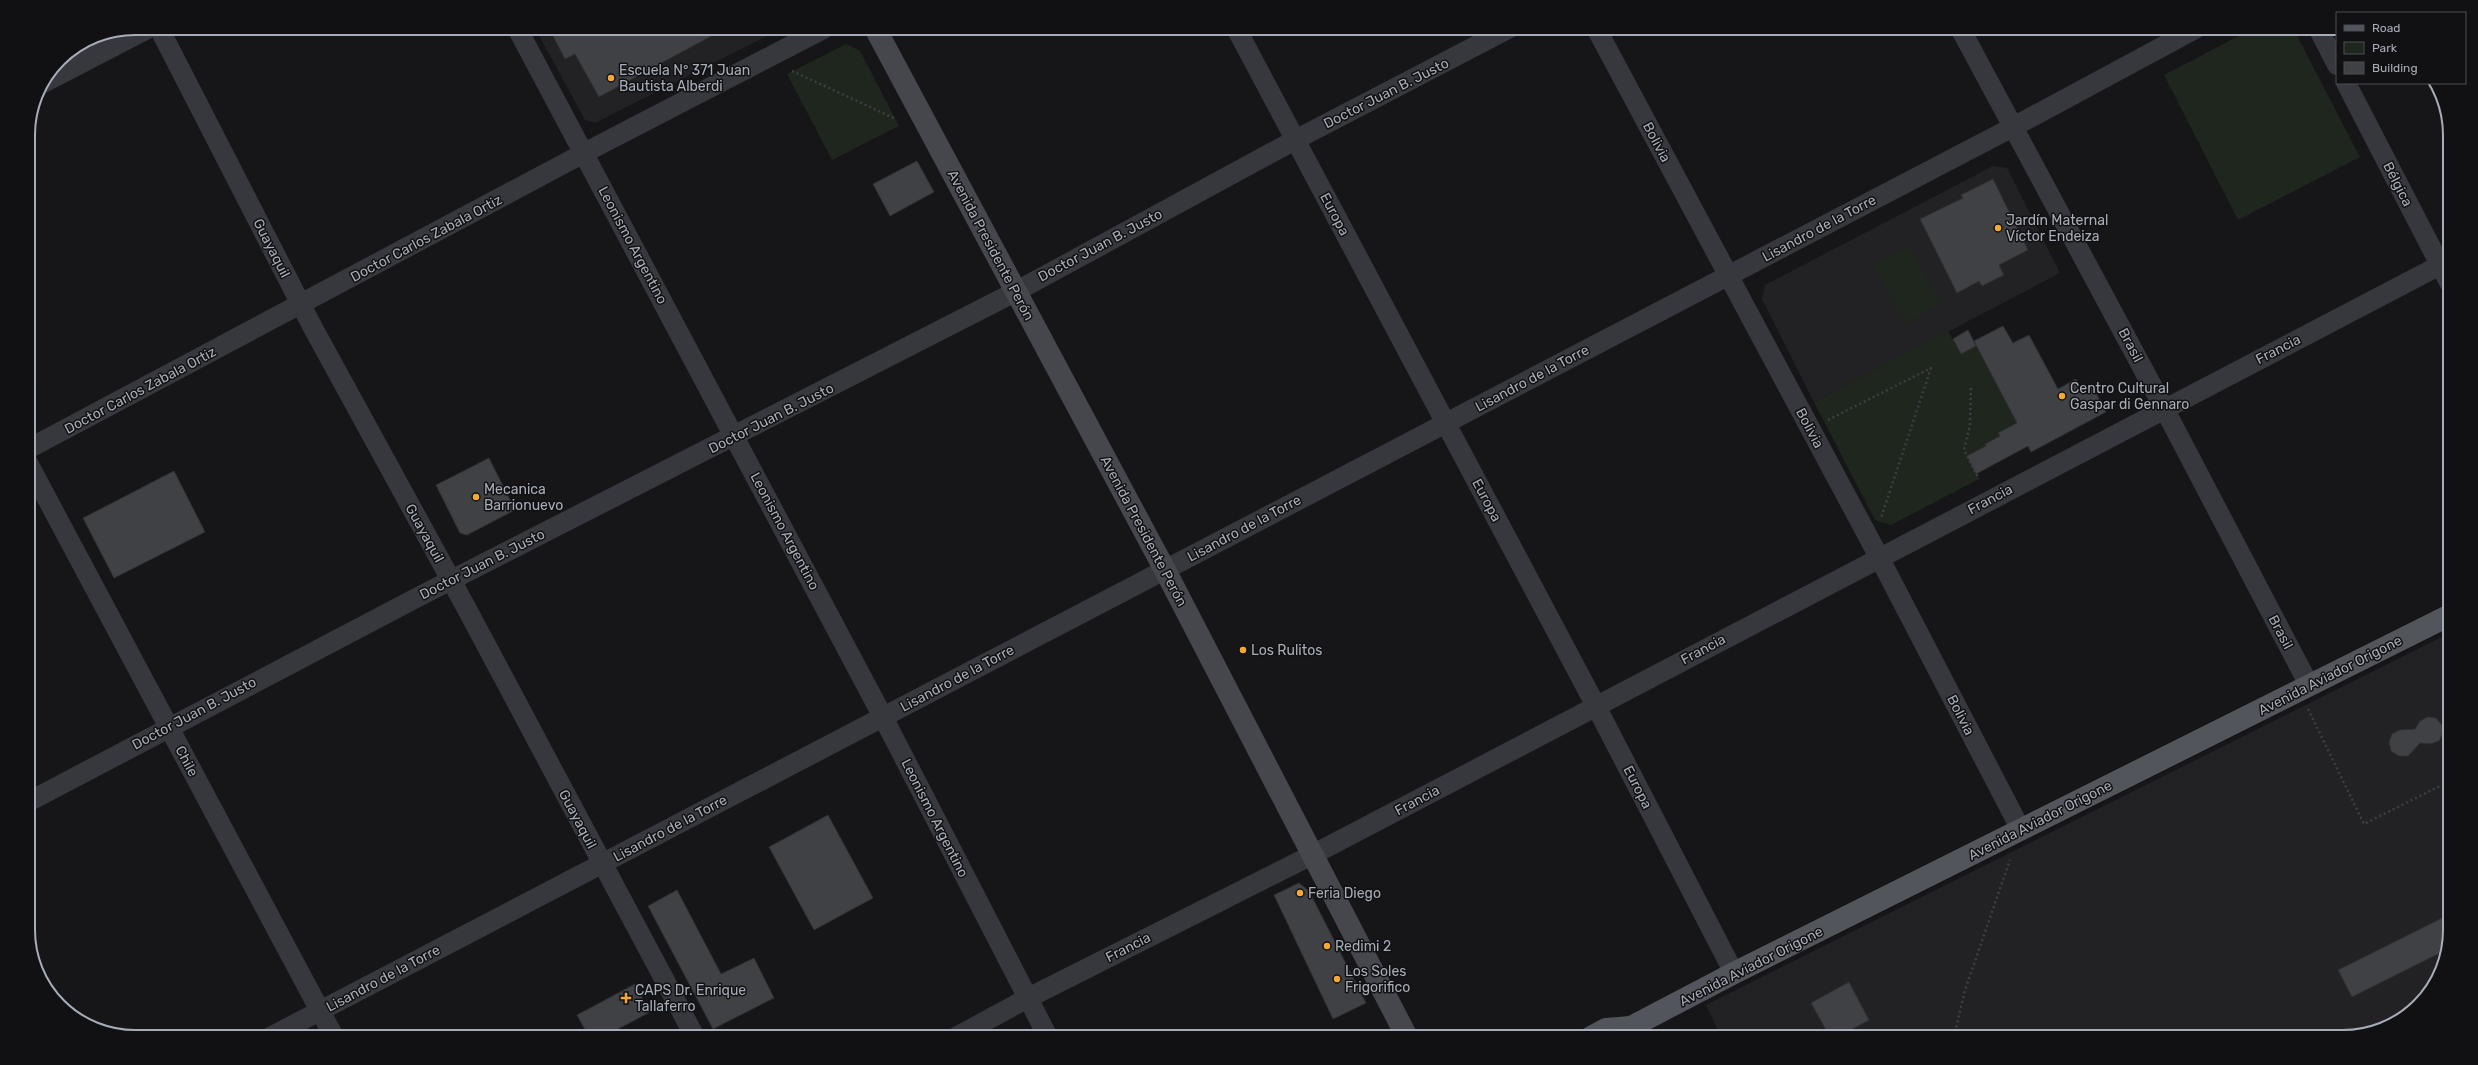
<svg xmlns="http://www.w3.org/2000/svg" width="2478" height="1065" font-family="Rubik,sans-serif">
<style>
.built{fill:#222225}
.green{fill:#1e261e}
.building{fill:#404145;stroke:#303034}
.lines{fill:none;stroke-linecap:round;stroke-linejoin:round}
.path{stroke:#3d3f44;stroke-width:2.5;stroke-dasharray:2 3;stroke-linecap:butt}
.minor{stroke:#37383d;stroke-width:20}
.secondary{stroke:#45474d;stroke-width:22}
.primary{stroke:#53555c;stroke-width:22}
.poi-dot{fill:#f4a932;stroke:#111113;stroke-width:1.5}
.labels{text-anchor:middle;stroke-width:3;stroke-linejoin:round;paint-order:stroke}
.poi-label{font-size:14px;fill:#a7adb8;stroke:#111113;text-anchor:start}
.street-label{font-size:14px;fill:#a7adb8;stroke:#111113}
.rim{fill:none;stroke:#a7adb8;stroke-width:2}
</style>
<rect width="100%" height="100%" fill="#161618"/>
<g class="built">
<path d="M535,28H783L595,123L585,120Z"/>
<path d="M1993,166L2007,168L2060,273L1814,402L1762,299L1765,285Z"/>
<path d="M2450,633V930L2442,971L2403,1019L2344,1037H1721L1706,1005Z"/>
</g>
<g class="green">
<path d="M2254,28H2293L2360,157L2238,220L2164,75Z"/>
<path d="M846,44L860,51L899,126L832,160L787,74Z"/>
<path d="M1909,246L1941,304L1906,324L1874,265Z"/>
<path d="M1948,331L1961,354L1977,346L2017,423L1998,433L2000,436L1985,443L1986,446L1967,456L1979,479L1891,525L1875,520L1814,402Z"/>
</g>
<g class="building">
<path d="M549,28H599L603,35L615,28H726L599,97L575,54L565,59Z"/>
<path d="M917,161L934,192L890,216L873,184Z"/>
<path d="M1993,179L2028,250L1999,265L2004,275L1982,286L1979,281L1957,293L1920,219L1963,198L1961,195Z"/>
<path d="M2003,326L2013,343L2029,335L2058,389L2076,379L2081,389L2091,384L2106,412L2031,452L2028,446L1976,474L1967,456L1986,446L1985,444L2000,436L1998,433L2017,423L1974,341Z"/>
<path d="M1968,330L1976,346L1961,354L1953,339Z"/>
<path d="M489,458L515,510L467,535L460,533L436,485Z"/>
<path d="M174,471L205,532L114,578L83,518Z"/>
<path d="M2428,717L2436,718L2442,725L2443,733L2439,741L2430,744L2420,743L2408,756H2399L2391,751L2389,742L2392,734L2400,730L2415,729L2420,721Z"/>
<path d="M828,815L873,898L814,930L769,847Z"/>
<path d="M1299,883L1309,891L1366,1003L1333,1019L1274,895Z"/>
<path d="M677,890L721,974L754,958L774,998L713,1029L648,906Z"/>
<path d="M2450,914V930L2446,950L2352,997L2338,970Z"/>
<path d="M1849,982L1869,1020L1838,1037H1830L1811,1003Z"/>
<path d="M635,984L650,1012L603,1037H589L577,1015Z"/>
</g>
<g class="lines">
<g class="path">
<path d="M792,71L896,119"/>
<path d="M1971,388L1970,425L1964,450L1979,479"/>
<path d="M1828,420L1931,368L1881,518"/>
<path d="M2308,709L2364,824L2450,781"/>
<path d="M1954,1037L1965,990L2010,860"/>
</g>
<g class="minor">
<path d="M159,28L312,326L468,611L695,1037"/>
<path d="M517,28L883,717L1048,1037"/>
<path d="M1236,28L1596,706L1734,973"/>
<path d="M1596,28L1879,557L2021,830"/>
<path d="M1960,28L2164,408L2309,685"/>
<path d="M2318,28L2337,65"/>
<path d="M43,83L149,28"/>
<path d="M2346,83L2450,284"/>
<path d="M28,449L584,153L825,28"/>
<path d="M28,463L334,1037"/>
<path d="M28,802L420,596L1015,292L1295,140L1510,28"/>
<path d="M270,1037L2013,127L2197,28"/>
<path d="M956,1037L1028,998L1312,855L2450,260"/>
</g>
<path class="secondary" d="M875,28L1165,570L1407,1037"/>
<g class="primary">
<path d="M1591,1037L1606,1029L1631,1027"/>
<path d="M1621,1037L1631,1027L1734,973L2450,615"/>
</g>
</g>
<g class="poi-dot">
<circle cx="611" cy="78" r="4"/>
<circle cx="1998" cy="228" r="4"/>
<circle cx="2062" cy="396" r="4"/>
<circle cx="476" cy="497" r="4"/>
<circle cx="1243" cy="650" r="4"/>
<circle cx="1300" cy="893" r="4"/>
<circle cx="1327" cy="946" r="4"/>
<circle cx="1337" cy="979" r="4"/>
<path d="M624 992h4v4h4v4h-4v4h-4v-4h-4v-4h4z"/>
</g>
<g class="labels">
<g class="poi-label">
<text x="619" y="75">Escuela N° 371 Juan<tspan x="619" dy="16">Bautista Alberdi</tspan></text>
<text x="2006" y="225">Jardín Maternal<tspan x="2006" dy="16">Víctor Endeiza</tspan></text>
<text x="2070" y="393">Centro Cultural<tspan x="2070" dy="16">Gaspar di Gennaro</tspan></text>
<text x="484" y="494">Mecanica<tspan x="484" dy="16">Barrionuevo</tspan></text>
<text x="1251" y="655">Los Rulitos</text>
<text x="1308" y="898">Feria Diego</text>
<text x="1335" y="951">Redimi 2</text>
<text x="1345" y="976">Los Soles<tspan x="1345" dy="16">Frigorifico</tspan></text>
<text x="635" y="995">CAPS Dr. Enrique<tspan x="635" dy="16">Tallaferro</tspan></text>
</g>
<g class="street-label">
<text transform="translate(1386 93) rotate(-27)" y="5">Doctor Juan B. Justo</text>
<text transform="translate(1657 142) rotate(62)" y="5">Bolivia</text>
<text transform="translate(2398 184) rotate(63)" y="5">Bélgica</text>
<text transform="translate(1335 214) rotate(62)" y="5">Europa</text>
<text transform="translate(1819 228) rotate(-28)" y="5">Lisandro de la Torre</text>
<text transform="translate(426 238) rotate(-28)" y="5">Doctor Carlos Zabala Ortiz</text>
<text transform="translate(633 245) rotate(62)" y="5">Leonismo Argentino</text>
<text transform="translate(991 245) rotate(62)" y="5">Avenida Presidente Perón</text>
<text transform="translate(1100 245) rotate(-28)" y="5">Doctor Juan B. Justo</text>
<text transform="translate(272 248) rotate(63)" y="5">Guayaquil</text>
<text transform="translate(2131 345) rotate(62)" y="5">Brasil</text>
<text transform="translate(2278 349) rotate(-27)" y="5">Francia</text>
<text transform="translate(1532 378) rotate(-28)" y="5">Lisandro de la Torre</text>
<text transform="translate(140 390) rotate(-28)" y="5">Doctor Carlos Zabala Ortiz</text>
<text transform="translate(771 418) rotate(-27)" y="5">Doctor Juan B. Justo</text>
<text transform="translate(1810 428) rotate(62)" y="5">Bolivia</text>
<text transform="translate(1990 499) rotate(-28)" y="5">Francia</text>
<text transform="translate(1487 500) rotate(62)" y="5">Europa</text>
<text transform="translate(1244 528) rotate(-28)" y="5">Lisandro de la Torre</text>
<text transform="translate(785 531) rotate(62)" y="5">Leonismo Argentino</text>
<text transform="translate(1144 531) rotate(62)" y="5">Avenida Presidente Perón</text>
<text transform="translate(425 533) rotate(61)" y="5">Guayaquil</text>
<text transform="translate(482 564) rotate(-27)" y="5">Doctor Juan B. Justo</text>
<text transform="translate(2281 632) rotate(62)" y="5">Brasil</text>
<text transform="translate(1703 649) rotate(-28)" y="5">Francia</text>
<text transform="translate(2330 675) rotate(-27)" y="5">Avenida Aviador Origone</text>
<text transform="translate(957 678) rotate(-28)" y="5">Lisandro de la Torre</text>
<text transform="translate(194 713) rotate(-28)" y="5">Doctor Juan B. Justo</text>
<text transform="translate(1961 715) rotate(63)" y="5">Bolivia</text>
<text transform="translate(187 761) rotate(62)" y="5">Chile</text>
<text transform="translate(1638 787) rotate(63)" y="5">Europa</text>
<text transform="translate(1417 800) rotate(-28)" y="5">Francia</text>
<text transform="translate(935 818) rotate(63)" y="5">Leonismo Argentino</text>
<text transform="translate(578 819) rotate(62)" y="5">Guayaquil</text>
<text transform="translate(2040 820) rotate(-27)" y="5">Avenida Aviador Origone</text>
<text transform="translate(670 828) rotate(-28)" y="5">Lisandro de la Torre</text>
<text transform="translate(1128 947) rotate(-27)" y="5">Francia</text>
<text transform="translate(1751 966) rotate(-27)" y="5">Avenida Aviador Origone</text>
<text transform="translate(383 978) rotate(-28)" y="5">Lisandro de la Torre</text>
</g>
</g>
<path d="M0 0H2478V1065H0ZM135 35H2343A100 100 0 0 1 2443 135V930A100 100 0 0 1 2343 1030H135A100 100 0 0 1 35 930V135A100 100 0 0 1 135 35Z" fill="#111113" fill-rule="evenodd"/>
<path class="rim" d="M135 35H2343A100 100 0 0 1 2443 135V930A100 100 0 0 1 2343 1030H135A100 100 0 0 1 35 930V135A100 100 0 0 1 135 35Z"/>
<rect x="2336" y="12" width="130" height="72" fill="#111113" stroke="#4d4f55"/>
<rect x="2344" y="25" width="20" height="6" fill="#53555c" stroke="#4d4f55"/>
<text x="2372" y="32" font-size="12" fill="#a7adb8">Road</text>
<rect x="2344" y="42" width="20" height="12" fill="#1e261e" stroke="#4d4f55"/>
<text x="2372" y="52" font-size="12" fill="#a7adb8">Park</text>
<rect x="2344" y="62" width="20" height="12" fill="#404145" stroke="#4d4f55"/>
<text x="2372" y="72" font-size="12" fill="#a7adb8">Building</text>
</svg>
